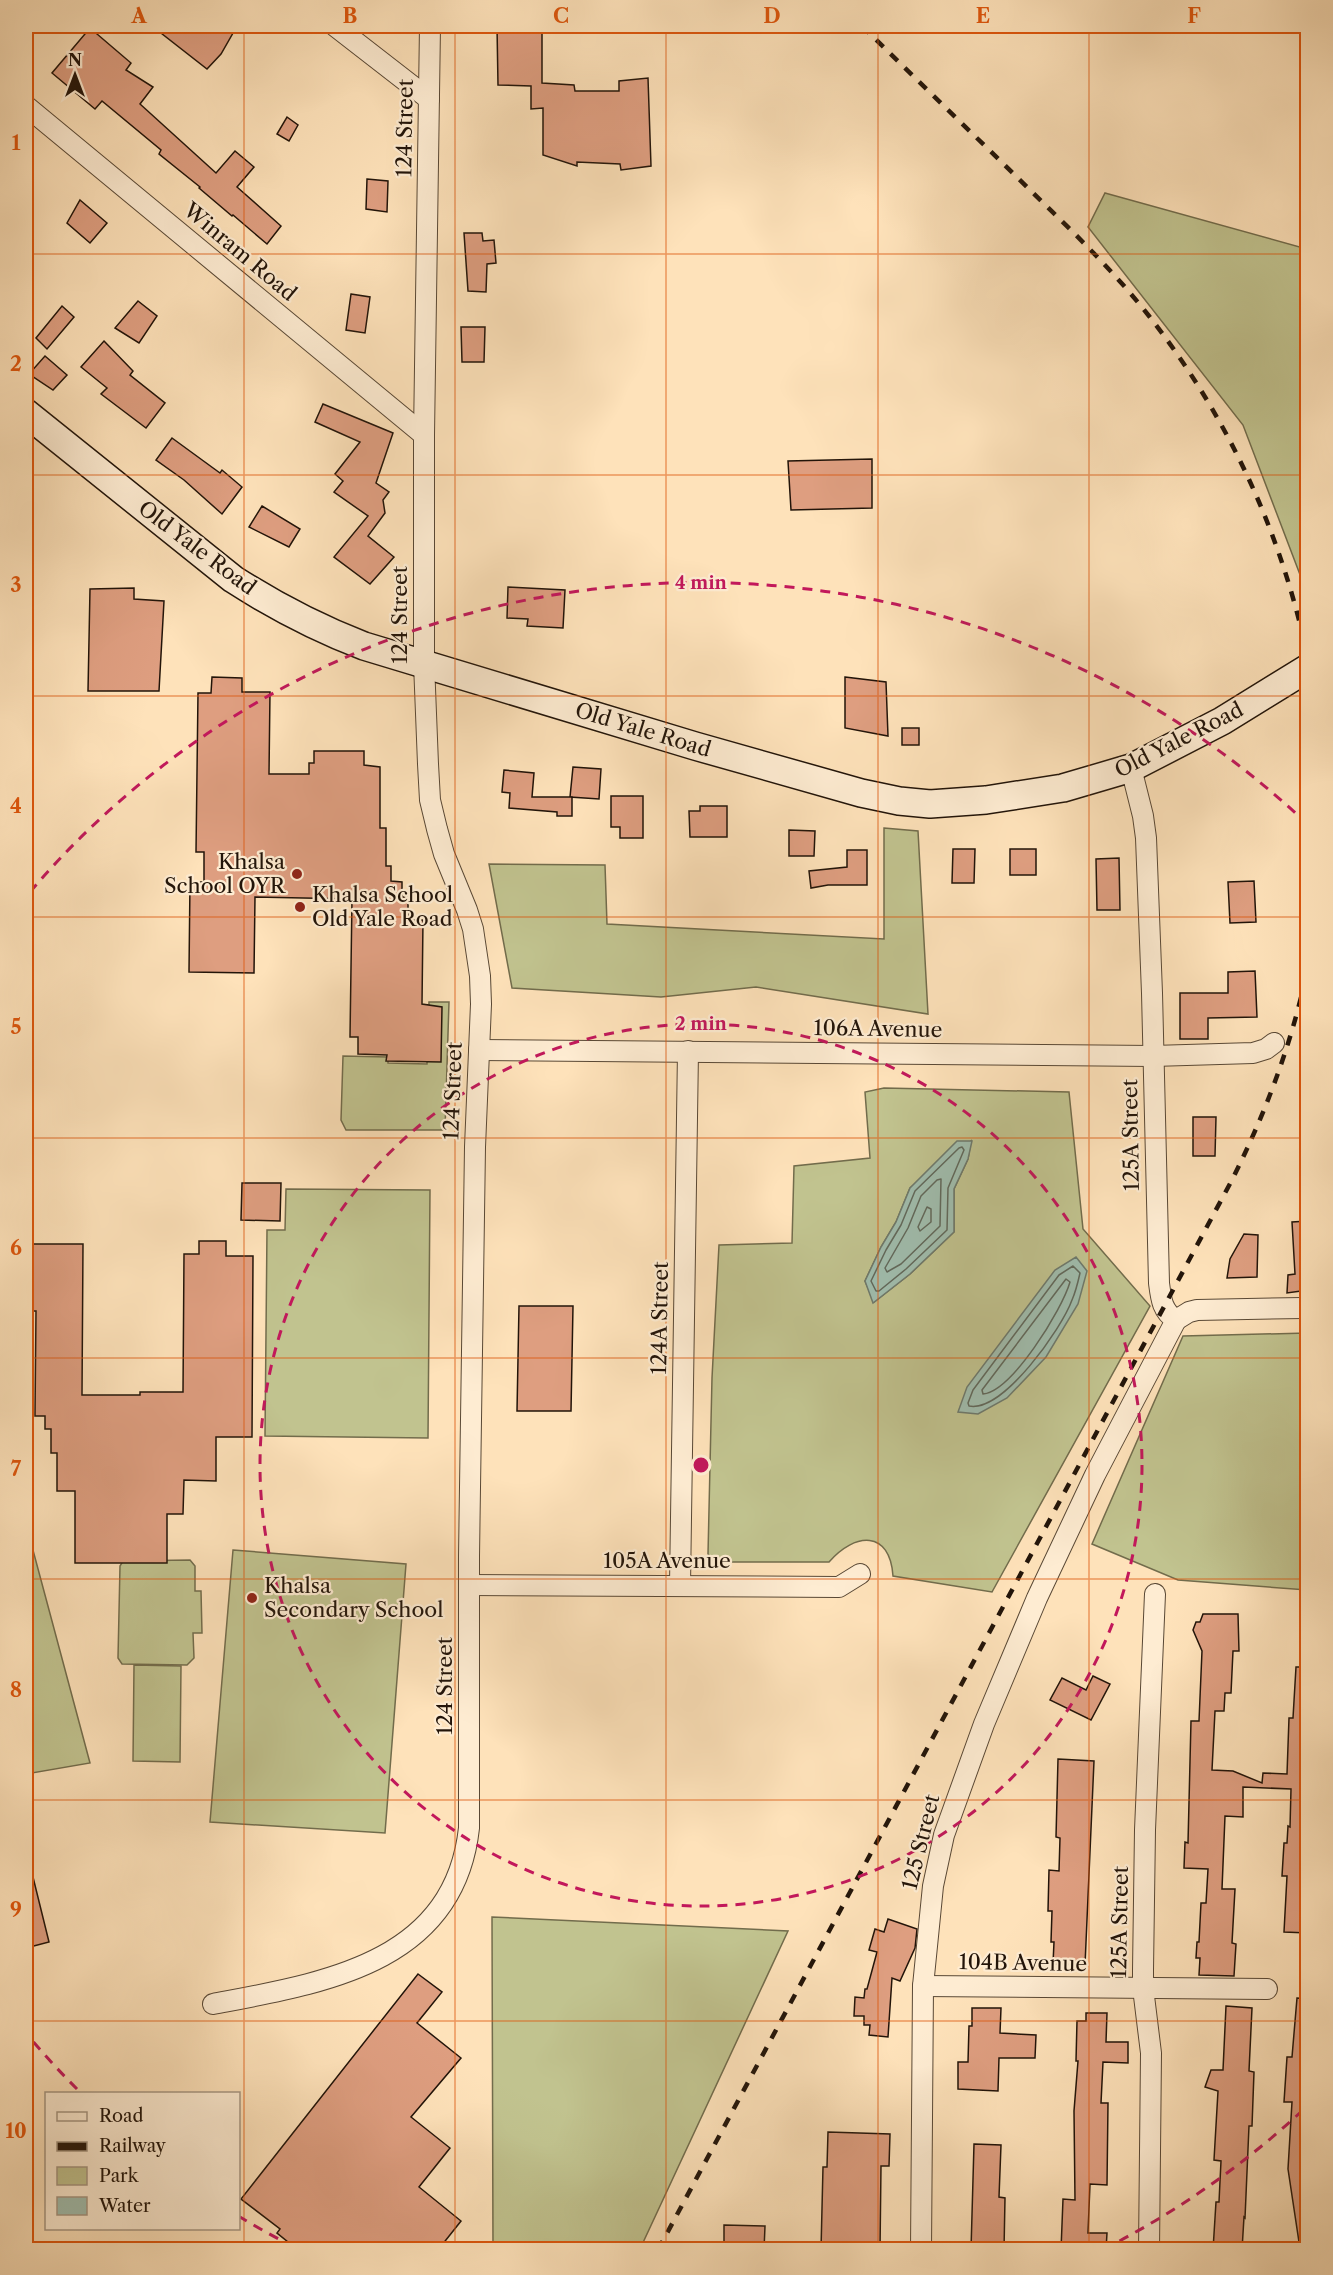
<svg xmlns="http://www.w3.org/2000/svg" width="1333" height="2275" font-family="'Libre Caslon Text',serif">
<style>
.green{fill:#c1c38f;stroke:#726c4c;stroke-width:1.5;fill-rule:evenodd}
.water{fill:#a0beaf;stroke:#6e7a6d;stroke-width:1.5}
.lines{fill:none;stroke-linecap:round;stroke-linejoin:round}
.shore{stroke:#61695c;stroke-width:1.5}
.building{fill:#de9e80;stroke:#221409;stroke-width:1.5}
.street-casing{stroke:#594835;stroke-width:22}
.secondary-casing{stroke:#221409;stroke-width:30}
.street{stroke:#feecd2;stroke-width:20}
.secondary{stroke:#feecd2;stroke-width:27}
.rail{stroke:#221409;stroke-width:4.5;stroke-dasharray:10 10;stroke-linecap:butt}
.grid{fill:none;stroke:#de560c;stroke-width:1.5;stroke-opacity:0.55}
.ring{fill:none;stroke:#c2185b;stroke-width:3;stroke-dasharray:10 8}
.poi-dot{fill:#8f2418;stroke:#feecd2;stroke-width:2}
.labels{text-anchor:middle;stroke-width:4.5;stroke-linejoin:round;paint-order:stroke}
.street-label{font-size:21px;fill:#221409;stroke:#feecd2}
.poi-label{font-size:21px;fill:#221409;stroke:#feecd2;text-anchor:start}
.centre{fill:#c2185b;stroke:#feecd2;stroke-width:3}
.ring-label{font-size:18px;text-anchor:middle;font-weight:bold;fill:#c2185b;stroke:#feecd2;stroke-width:4.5;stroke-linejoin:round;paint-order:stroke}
.neatline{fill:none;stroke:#de560c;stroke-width:2}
.grid-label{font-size:20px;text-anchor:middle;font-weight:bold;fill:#de560c}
</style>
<rect width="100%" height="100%" fill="#fee2ba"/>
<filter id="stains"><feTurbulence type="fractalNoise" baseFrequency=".00333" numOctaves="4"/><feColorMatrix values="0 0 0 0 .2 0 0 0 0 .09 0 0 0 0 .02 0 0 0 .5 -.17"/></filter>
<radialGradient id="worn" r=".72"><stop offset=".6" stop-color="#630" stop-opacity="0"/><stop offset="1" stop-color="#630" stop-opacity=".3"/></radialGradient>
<g class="green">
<path d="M1105,193L1307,249V593L1243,425L1088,227Z"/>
<path d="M884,828L918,831L928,1014L756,987L661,997L512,988L489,864L605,865L607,924L884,939Z"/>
<path d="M429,1002H449L445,1130H346L341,1120L343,1056L388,1057V1063L427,1064Z"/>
<path d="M884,1088L1069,1092L1083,1229L1150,1306L992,1592L893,1576C890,1530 855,1532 829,1562H714L708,1554L712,1378L719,1245L792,1243L794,1166L870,1158L865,1092ZM971,1141L968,1159L954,1189V1232L910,1274L874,1302L865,1281L881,1247L896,1222L910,1188Z"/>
<path d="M286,1189L430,1190L428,1438L265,1436L267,1230H285Z"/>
<path d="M1307,1333V1590L1178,1580L1092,1544L1183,1336Z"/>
<path d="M26,1524L90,1763L32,1773L26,1756Z"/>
<path d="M233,1550L406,1564L385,1833L210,1822Z"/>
<path d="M190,1560L195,1566V1591H201L202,1633H193L194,1658L187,1665L122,1664L118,1658L120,1566L123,1561Z"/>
<path d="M134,1665L181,1666L180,1762L133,1761Z"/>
<path d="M492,1917L788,1931L640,2249H493Z"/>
</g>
<g class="water">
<path d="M957,1141H972L968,1159L954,1189V1232L910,1274L873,1303L865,1281L881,1247L896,1222L910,1188Z"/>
<path d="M1076,1257L1087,1271L1078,1304L1046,1357L1007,1398L978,1414L958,1412L967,1387L1055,1270Z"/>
</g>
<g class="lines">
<g class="shore">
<path d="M962,1147L964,1150L948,1188L947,1230L906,1269L879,1291H876L871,1281L886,1250L901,1225L915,1191L959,1148Z"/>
<path d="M941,1179L940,1226L901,1264L887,1272L885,1268L908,1228L921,1196L937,1180Z"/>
<path d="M927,1207L931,1209V1222L920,1231L918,1227Z"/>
<path d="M1073,1266L1080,1273C1078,1282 1076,1291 1072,1300C1062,1328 1003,1413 969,1406L968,1403L973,1390L1059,1275Z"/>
<path d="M1066,1279L1070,1282C1062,1310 1012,1391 983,1394L982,1390Z"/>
</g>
</g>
<g class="building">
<path d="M152,26H237L221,54L207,69Z"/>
<path d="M497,26H542V83L574,85L575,91H619V81L648,78L651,166L621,170L620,164L577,162V166L543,155V108L531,109V86L498,85Z"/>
<path d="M90,28L131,63L126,70L153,87L140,104L216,173L235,151L254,167L237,187L281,226L267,244L233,215L232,216L199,188L200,187L159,154L161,150L102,101L95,109L52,73Z"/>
<path d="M287,117L298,125L289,141L277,134Z"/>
<path d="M367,179L388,181L387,212L366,209Z"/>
<path d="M80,200L107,223L90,243L67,223Z"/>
<path d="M464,233H482L483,241L494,240L496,263L487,264L486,292L468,291Z"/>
<path d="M351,294L370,297L365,333L346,330Z"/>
<path d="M138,301L157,316L139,343L115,328Z"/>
<path d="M62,306L74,317L47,349L36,338Z"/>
<path d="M461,327H485L484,362H462Z"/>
<path d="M104,341L133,371L130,375L165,403L146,428L101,394L107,388L81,367Z"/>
<path d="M45,356L67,375L53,390L29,374Z"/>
<path d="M323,404L393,433L376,483L389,492L383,500L385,513L368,536L394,557L370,584L334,557L368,516L334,492L343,481L335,474L360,442L315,422Z"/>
<path d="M172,438L220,473L222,470L242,487L222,514L184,480L156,460Z"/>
<path d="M872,459V508L791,510L788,461Z"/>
<path d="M262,506L300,529L289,547L249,527Z"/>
<path d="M508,587L565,590L563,628L527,626L528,619L507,618Z"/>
<path d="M134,588V599L164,601L159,691H88L90,589Z"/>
<path d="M212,677L242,678V692H270L269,774H309V763H314V751H364V765L380,767V828H386V866H391V881L402,882V897H408V920H423L422,1004L442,1007L441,1062L386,1061L387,1055L358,1054V1037H350L352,899L255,897L254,973L189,972L190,882H204V852H196L198,693H211Z"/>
<path d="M845,677L886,682L888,736L845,728Z"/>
<rect x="902" y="728" width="17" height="17"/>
<path d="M573,767L601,769L599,799L570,797Z"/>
<path d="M504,770L534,773L532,797H572V816H557V812L509,808L510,793L502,792Z"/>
<path d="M611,796H643V838H620V827H611Z"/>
<path d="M700,806H727V837H690L689,811H700Z"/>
<path d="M789,830L815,831L814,856H789Z"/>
<path d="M953,849H975L974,883H952Z"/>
<rect x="1010" y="849" width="26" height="26"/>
<path d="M847,850H867V885H828L811,888L809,871L847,867Z"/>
<path d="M1119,858L1120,910H1097L1096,859Z"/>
<path d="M1254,881L1256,922L1230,923L1228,882Z"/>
<path d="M1255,971L1257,1017L1208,1018V1039H1180V993H1228V972Z"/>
<path d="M1193,1117H1216L1215,1156H1193Z"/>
<path d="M242,1183H281L280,1221L241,1220Z"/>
<path d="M1308,1221V1290L1287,1293L1288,1275L1295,1274L1292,1222Z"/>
<path d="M1244,1234L1258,1235L1257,1277L1227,1278L1230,1259Z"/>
<path d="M199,1241H226V1256H253L252,1437H216V1481L184,1480L183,1514H167V1563H75V1491H57V1453H51V1429H45V1416H35L36,1311H26V1244H83L82,1395H140V1392H183L184,1254H199Z"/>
<path d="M519,1306H573L571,1411H517Z"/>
<path d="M1203,1614H1238L1239,1651H1233L1231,1693H1225L1224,1711H1215L1212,1770L1233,1771L1262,1783L1263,1773L1287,1774L1289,1718H1293L1296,1667H1308V1933L1284,1932L1287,1876H1282L1284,1843H1287L1288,1826L1290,1827L1291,1789L1243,1787V1817L1225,1816L1222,1889H1235L1232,1943L1236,1944L1234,1976L1199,1975L1200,1958H1196L1197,1942H1199L1201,1903H1206L1208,1869L1184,1868L1185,1842L1188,1843L1191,1721H1199L1202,1651L1193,1630L1196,1622H1200Z"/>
<path d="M1093,1676L1110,1684L1091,1720L1050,1700L1062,1678L1086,1690Z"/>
<path d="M1058,1759L1094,1761L1085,1965L1053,1964L1054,1942H1051L1052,1911H1048L1049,1870L1059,1871L1060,1838L1056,1837Z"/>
<path d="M31,1869L49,1942L26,1948V1870Z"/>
<path d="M888,1919L917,1929L915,1948L900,1981L892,1978L888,2037L869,2035L870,2025H864V2016H854L855,1997L864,1998L865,1989H867L877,1952L869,1950L875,1929L884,1932Z"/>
<path d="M418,1974L442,1992L417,2023L461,2058L411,2117L450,2148L419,2187L461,2221L438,2250H298L277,2233L280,2229L241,2199Z"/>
<path d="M1297,1998L1308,1999V2242H1299L1288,2169L1292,2102H1284L1287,2057H1292Z"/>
<path d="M1226,2006L1252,2008L1249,2071L1254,2072L1252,2126H1249L1245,2218L1244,2217L1242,2250H1213L1216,2202H1219L1221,2161L1214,2160L1218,2091L1205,2087L1211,2070H1223Z"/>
<path d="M972,2008H1001L1000,2033L1036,2035L1035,2058H999L998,2091L958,2089V2062H968L969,2026H972Z"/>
<path d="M1086,2013H1107L1106,2042H1128V2063L1103,2062L1101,2103H1108L1107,2185L1090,2184L1088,2233H1107L1106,2250H1061L1063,2199L1075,2200L1074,2111L1078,2061H1076L1077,2021H1086Z"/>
<path d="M828,2132L890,2134L889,2166H881L880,2250H821L823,2167H827Z"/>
<path d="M974,2144L1001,2145L999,2197L1005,2198L1004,2250H971Z"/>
<path d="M724,2225L765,2226L764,2250H724Z"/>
</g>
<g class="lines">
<g class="street-casing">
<g id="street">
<path d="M335,26L429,99"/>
<path d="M26,106L424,435"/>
<path d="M479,1050L1153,1056L1253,1053L1266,1049L1274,1043"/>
<path d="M1176,1320L1189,1312L1197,1310L1303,1308"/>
<path d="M469,1585L839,1587L860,1574"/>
<path d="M680,1585L688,1051"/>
<path d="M923,1986L1267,1989"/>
<path d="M213,2004C323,1983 454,1964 469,1828V1556L475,1147L481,1004L480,976L473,929L467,910L444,854L437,829L430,800L428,764L424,663V435L430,26"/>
<path d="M921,2250L923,1986L933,1886L944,1835L984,1724L1037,1598L1095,1475L1176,1320C1162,1311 1161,1299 1159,1283L1152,993L1146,838L1143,816L1131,768"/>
<path d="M1149,2250L1151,2053L1143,1988V1970L1145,1830L1155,1594"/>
</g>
</g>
<g class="secondary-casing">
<path id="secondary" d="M26,413L233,579C275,606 317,628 364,646L695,746L861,793L899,801L930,804L986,800L1063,788L1131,768L1222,721L1308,668"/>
</g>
<use href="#street" class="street"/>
<use href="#secondary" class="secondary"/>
<g class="rail">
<path d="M862,26C917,80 973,134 1028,188C1070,229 1113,270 1149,316C1228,417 1282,533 1308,659"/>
<path d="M658,2250L1232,1180C1266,1112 1293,1041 1308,966"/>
</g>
</g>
<path class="grid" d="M244,26V2250M455,26V2250M666,26V2250M878,26V2250M1089,26V2250M26,254H1308M26,475H1308M26,696H1308M26,917H1308M26,1138H1308M26,1358H1308M26,1579H1308M26,1800H1308M26,2021H1308"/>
<g class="ring">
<circle cx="701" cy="1465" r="441"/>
<path d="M1303 2110A882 882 0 0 1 1108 2247M294 2247A882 882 0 0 1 240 2217M77 2089A882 882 0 0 1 30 2038M30 892A882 882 0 0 1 1303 820"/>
</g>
<g class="poi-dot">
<circle cx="297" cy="874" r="6"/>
<circle cx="300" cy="907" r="6"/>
<circle cx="252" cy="1598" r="6"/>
</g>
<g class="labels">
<g class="street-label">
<text transform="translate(405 128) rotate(-89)" y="7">124 Street</text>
<text transform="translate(240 252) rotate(40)" y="7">Winram Road</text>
<text transform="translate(197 548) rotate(37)" y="7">Old Yale Road</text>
<text transform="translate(400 615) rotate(-90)" y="7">124 Street</text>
<text transform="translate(643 730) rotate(17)" y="7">Old Yale Road</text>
<text transform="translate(1179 740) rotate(-27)" y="7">Old Yale Road</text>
<text transform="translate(878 1029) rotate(1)" y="7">106A Avenue</text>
<text transform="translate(453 1091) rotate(-88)" y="7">124 Street</text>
<text transform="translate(1131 1135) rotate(-91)" y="7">125A Street</text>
<text transform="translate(660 1318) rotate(-89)" y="7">124A Street</text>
<text x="667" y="1568">105A Avenue</text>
<text transform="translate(445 1686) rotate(-90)" y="7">124 Street</text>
<text transform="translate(921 1842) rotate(-76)" y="7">125 Street</text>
<text transform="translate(1120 1922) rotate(-89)" y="7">125A Street</text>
<text transform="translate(1023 1963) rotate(1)" y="7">104B Avenue</text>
</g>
<g class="poi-label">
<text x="285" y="869" text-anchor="end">Khalsa<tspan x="285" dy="24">School OYR</tspan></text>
<text x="312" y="902">Khalsa School<tspan x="312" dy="24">Old Yale Road</tspan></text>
<text x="264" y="1593">Khalsa<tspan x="264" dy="24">Secondary School</tspan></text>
</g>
</g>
<circle cx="701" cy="1465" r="9" class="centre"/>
<g class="ring-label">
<text x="701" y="589">4 min</text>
<text x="701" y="1030">2 min</text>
</g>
<rect width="1333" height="2275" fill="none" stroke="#fee2ba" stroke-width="66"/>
<rect x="45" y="2092" width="195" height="138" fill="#feecd2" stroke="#a69682" stroke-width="1.5"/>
<rect x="57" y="2112" width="30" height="9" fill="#feecd2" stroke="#a69682" stroke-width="1.5"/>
<text x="99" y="2122" font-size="18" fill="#221409">Road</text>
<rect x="57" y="2142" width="30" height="9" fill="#221409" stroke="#a69682" stroke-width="1.5"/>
<text x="99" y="2152" font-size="18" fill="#221409">Railway</text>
<rect x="57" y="2167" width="30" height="18" fill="#c1c38f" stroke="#a69682" stroke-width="1.5"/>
<text x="99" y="2182" font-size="18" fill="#221409">Park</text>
<rect x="57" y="2197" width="30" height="18" fill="#a0beaf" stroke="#a69682" stroke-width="1.5"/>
<text x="99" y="2212" font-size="18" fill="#221409">Water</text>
<g transform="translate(75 75)" stroke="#feecd2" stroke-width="4.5" paint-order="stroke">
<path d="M0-4.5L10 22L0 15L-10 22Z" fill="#221409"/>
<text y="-9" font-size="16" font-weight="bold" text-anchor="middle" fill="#221409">N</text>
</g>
<rect x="33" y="33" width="1267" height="2209" class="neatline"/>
<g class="grid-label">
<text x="139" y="23">A</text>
<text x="350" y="23">B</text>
<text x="561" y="23">C</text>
<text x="772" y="23">D</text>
<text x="983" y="23">E</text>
<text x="1194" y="23">F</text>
<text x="16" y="150">1</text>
<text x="16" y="371">2</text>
<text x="16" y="592">3</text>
<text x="16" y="813">4</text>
<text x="16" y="1034">5</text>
<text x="16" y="1255">6</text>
<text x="16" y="1476">7</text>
<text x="16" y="1697">8</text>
<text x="16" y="1917">9</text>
<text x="16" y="2138">10</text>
</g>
<rect width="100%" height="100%" filter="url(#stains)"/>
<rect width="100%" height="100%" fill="url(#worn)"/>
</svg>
